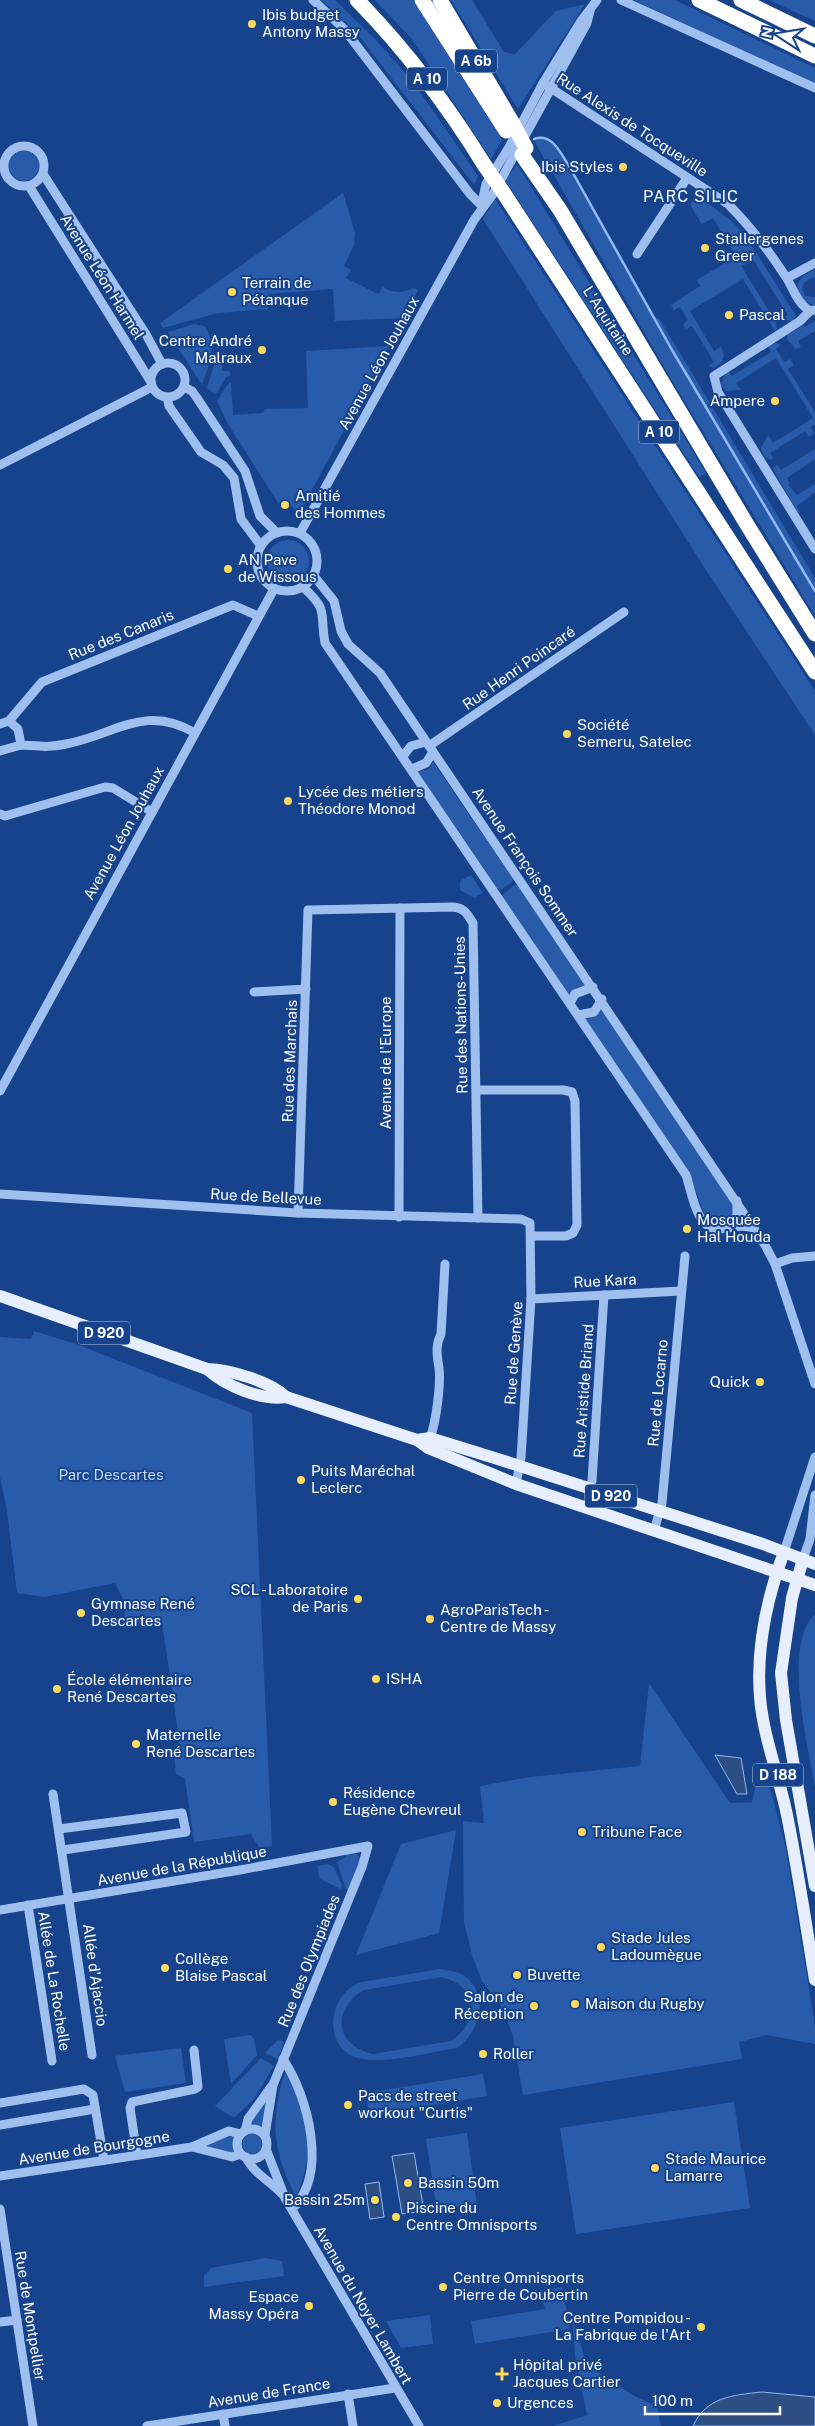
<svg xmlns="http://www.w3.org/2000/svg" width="815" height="2426" font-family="'Public Sans',sans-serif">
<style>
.green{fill:#285caa;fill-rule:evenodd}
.water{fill:#2d4f84;stroke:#91b9f2}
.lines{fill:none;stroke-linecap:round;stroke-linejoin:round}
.stream{stroke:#91b9f2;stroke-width:2.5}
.minor{stroke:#9fbfef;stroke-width:9}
.major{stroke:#e7efff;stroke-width:12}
.highway{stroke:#fff;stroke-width:15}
.highway-bridge{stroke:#fff;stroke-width:15}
.poi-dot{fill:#ffd95d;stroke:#16438c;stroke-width:2}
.labels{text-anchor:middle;stroke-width:4;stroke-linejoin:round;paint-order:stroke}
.shield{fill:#16438c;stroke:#b9c7dc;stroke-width:1}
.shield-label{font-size:14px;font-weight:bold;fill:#fff}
.poi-label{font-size:15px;fill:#fff;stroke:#16438c;text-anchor:start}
.street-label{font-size:15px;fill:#fff;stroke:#16438c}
.park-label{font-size:15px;fill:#c5dbfb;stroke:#16438c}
.neighbourhood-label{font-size:16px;letter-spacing:1px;fill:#fff;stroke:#16438c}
</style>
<rect width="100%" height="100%" fill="#16438c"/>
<g class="green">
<path d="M321,0H335L376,40L413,82L478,176L474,185L356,32Z"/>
<path d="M375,0H413L502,140L491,159L412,39Z"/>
<path d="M451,0H472L504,52L515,54L556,11L585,4L518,109Z"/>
<path d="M634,0H675L815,68V85Z"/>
<path d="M769,0H815V21Z"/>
<path d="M540,136L550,140L568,162L656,318H659L815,578V616L671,379L533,139Z"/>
<circle cx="24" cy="166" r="15"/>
<path d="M517,164L706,473L699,477L505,180Z"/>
<path d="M343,193L355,233L354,245L344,266L351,270L346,278L378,294L383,287C393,293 402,294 413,288L418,290L404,318L335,321L333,289L268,294V309L218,313L163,328L160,323Z"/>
<path d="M697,195L734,223L747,238L796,316L791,321L782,319L788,315L754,261L741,266L776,322L777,328L775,331L743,279L690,311L714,351L721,347L724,355L722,362L714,368L708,366L714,362L692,326L686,329L683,324L688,320L680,307L674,310L671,305L700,286L697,280L736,256L713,218L702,224L690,205Z"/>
<path d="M495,199L815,691V735L706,570L483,219Z"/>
<path d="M815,269V277L806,281L802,287L805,296L815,297V305C803,304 792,289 801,278C805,274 811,272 815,269Z"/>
<path d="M815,321V331L798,341L801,347L795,349L787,339V335L803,325L805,327Z"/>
<path d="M194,324L204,326C218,343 209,366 202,385L168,332Z"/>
<path d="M776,343L781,345L776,349L784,362L790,359L794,365L788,369L815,412V425L811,427L814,433L809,437L805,431L770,453L773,458L770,460L764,456L761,448L768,435L773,443L813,418L776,358L736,383L741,390L726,391L721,384L724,376L728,371L732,376L771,352L768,346Z"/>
<path d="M389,346L298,516L292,506H280L228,424L217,401L227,385L231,382L233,415L263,413L265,409L308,408L306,351Z"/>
<path d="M222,358V371H230V376L226,377L217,393L212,392L207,388L216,359Z"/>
<path d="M815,449V459L787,478L790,484L788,485L797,495L815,484V492L797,506L800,512L797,511L773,469L777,465L781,470Z"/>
<circle cx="288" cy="561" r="21"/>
<path d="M433,762L513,879L512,882L501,890L498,889L418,772L429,769Z"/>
<path d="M471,875L483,893L474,898L460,890V881Z"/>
<path d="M514,885H517L585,985L577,987L570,996L502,896Z"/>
<path d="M601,1009L734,1205V1212L726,1223L716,1225L705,1217L695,1188L682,1161L585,1019L596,1016Z"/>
<path d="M34,1331L76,1344L252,1413L272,1846L259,1847L251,1834L194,1842L185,1779L176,1774L174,1754L181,1753L162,1622L122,1627L126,1605L115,1583L44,1597L17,1593L7,1511L0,1477V1337L31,1339Z"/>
<path d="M815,1614V1787C808,1745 782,1646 815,1614Z"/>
<path d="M649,1683L730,1803L752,1802L759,1771L771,1791L786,1849L815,2026V2044L767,2035L739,2042L742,2059L523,2095L513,2036L503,2008L482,1981L472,1955L464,1922L463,1821L484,1823L480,1786L530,1777L640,1766Z"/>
<path d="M456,1830L439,1933L356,1955L401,1844Z"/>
<path d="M354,1852L359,1856L360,1862L348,1890L346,1889L337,1862L346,1857V1853Z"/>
<path d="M328,1864L334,1867L342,1885L341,1889L320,1879L317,1866Z"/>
<path d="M440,1969C449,1971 459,1971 466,1977C490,1997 479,2033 457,2048C429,2052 385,2065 358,2058C323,2049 326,1995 361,1982ZM441,1977C478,1985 481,2021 451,2041L373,2054C335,2046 331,2009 364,1990Z"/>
<path d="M250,2035L254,2039L257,2055L231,2084L224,2039Z"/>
<path d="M278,2040L284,2042L278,2059L265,2053Z"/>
<path d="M181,2048L186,2083L125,2092L115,2056Z"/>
<path d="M261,2058L274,2066L254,2099L234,2118L215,2106Z"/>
<path d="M285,2072C313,2103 314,2160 296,2196C272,2153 270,2118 285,2072Z"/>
<path d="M483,2074L487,2096L369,2115L366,2093Z"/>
<path d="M267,2097L262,2126L249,2125Z"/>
<path d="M734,2102L750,2208L576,2234L560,2128Z"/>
<path d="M467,2133L477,2205L437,2211L426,2139Z"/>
<circle cx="252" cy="2144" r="10"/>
<path d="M227,2134L235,2136L234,2154L200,2147Z"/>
<path d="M265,2258L282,2261L284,2276L204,2287V2276L211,2268Z"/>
<path d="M562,2287L570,2329L475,2344L471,2321L545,2309L539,2291Z"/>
<path d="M430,2315L433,2344L401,2348L386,2321Z"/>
<path d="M572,2317L587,2365L631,2394L657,2407L661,2426H553L587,2415L576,2363Z"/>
</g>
<g class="water">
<path d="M715,1755L741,1758L747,1794H737Z"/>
<path d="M414,2153L424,2211L402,2214L392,2156Z"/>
<path d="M379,2182L384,2217L370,2219L365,2184Z"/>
<path d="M762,2392L815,2397V2426H693C706,2397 733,2395 762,2392Z"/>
</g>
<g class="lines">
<path class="stream" d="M534,139C552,132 561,154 569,166L672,350L815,591"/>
<g class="minor">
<path d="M313,0L344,29L470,194L482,206"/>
<path d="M621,0L815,88"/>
<path d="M543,83L728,204C750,226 769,251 786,277C794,290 797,303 810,311L815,310"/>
<circle cx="24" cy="166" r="20"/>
<path d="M43,174L147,336L162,364"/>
<path d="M29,186L151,382"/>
<path d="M482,203L486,184L508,149L543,83L581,21L597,0"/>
<path d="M637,254L687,178"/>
<path d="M787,278L815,263"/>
<path d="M810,311L800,321L714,376L718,392L815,549"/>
<circle cx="168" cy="380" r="17"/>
<path d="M184,387L192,391L197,398L245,471L260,516L277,533"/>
<path d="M167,397L169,406L201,452L223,465L234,478L241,519L261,546"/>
<path d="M0,465L152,387"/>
<circle cx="287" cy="561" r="30"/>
<path d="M300,533L474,220L493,194L587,23L590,11"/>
<path d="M314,576L334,601L341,631L348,644L380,673L765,1245L775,1264L815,1384"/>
<path d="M303,587C330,612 319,612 325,643L686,1175C692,1192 696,1231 720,1229C735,1228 739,1224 754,1228"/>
<path d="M9,721L42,682L233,605L258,616"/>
<path d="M0,724L9,721L18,729L21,745L0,751"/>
<path d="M21,745C38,746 49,748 66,744C115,735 145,703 195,733"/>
<path d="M429,746L624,612"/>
<path d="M403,756L411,746L426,742"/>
<path d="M412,769L426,763L433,752"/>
<path d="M0,814L5,816L105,787L113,788L152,812"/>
<path d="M254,992L306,989"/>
<path d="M570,1003L575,994L593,987"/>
<path d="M578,1015L594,1012L602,999"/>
<path d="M477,1090H563L572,1092L575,1101L577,1225L573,1233L566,1236H531"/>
<path d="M0,1091L274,589"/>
<path d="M0,1194L298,1213L521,1219L530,1223L531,1299L521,1458L516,1484"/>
<path d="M298,1213L308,910L453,907C465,908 467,914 473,923L478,1218"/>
<path d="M399,1217L400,908"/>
<path d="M728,1228L737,1215V1201"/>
<path d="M775,1264L792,1258L815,1256"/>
<path d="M531,1299L681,1291"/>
<path d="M430,1438C436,1423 441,1384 439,1368C437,1355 435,1346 441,1334L445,1264"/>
<path d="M589,1489L592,1481L604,1295"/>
<path d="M654,1531L662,1503L685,1256"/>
<path d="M784,1552L815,1457"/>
<path d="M803,1559L810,1539L815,1495"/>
<path d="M53,1794L92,2055"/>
<path d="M59,1829L182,1813L186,1832L63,1850"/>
<path d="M28,1905L52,2061"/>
<path d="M0,1910L240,1870L368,1846L362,1867L273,2085L265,2135"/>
<path d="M283,2059C308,2096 329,2174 292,2209"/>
<path d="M0,2103L84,2089L93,2095L104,2160"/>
<path d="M0,2125L95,2109"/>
<circle cx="252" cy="2144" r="15"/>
<path d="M245,2131L248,2119L271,2087"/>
<path d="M192,2147L232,2157L241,2154"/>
<path d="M266,2149L285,2198L419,2426"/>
<path d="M137,2155L130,2108L132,2102L195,2089L198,2087L194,2050"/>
<path d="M246,2157C253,2173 270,2181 282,2194"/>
<path d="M0,2176L192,2147L229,2131L241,2134"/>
<path d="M0,2209L33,2426"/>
<path d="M0,2322L17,2320"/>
<path d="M348,2394L353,2426"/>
<path d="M223,2414L225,2426"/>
<path d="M147,2426L395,2388"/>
</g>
<g class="major">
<path d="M0,1296L207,1369C230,1370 270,1381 286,1397L417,1440L428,1448L516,1484L815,1585"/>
<path d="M207,1369C225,1386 262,1401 286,1397"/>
<path d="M417,1440L430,1438L501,1460L763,1544L815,1564"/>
<path d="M784,1552C767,1598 756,1647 760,1697C763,1736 779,1776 787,1815C798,1870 806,1925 815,1980"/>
<path d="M803,1559L792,1598L781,1673L786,1720L815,1886"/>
</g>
<g class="highway">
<path d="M357,0C407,51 448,106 485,166"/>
<path d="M422,0L506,131"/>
<path d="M440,0L512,122"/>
<path d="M699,0L815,56"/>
<path d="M741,0L815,36"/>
<path d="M522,155L560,210L746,523L815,634"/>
<path d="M503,192L815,672"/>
</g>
<g class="highway-bridge">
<path d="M512,122L526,148"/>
<path d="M485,166L503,192"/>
</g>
</g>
<g class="poi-dot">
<circle cx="252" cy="24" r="5"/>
<circle cx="623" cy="167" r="5"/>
<circle cx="705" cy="248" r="5"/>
<circle cx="232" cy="292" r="5"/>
<circle cx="729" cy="315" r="5"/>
<circle cx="262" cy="350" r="5"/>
<circle cx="775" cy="401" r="5"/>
<circle cx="285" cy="505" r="5"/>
<circle cx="228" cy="569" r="5"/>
<circle cx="567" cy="734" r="5"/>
<circle cx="288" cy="801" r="5"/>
<circle cx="687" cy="1229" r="5"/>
<circle cx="760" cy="1382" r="5"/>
<circle cx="301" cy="1480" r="5"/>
<circle cx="358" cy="1599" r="5"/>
<circle cx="81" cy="1613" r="5"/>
<circle cx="430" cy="1619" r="5"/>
<circle cx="376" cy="1679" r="5"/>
<circle cx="57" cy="1689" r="5"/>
<circle cx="136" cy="1744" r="5"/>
<circle cx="333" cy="1802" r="5"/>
<circle cx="582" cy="1832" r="5"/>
<circle cx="601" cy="1947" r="5"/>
<circle cx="165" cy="1968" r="5"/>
<circle cx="517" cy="1975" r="5"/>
<circle cx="575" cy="2004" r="5"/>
<circle cx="534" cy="2006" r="5"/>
<circle cx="483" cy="2054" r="5"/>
<circle cx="348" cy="2105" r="5"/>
<circle cx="655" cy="2168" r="5"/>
<circle cx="408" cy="2183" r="5"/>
<circle cx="375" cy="2200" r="5"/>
<circle cx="396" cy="2217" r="5"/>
<circle cx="443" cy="2287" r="5"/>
<circle cx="309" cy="2306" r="5"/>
<circle cx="701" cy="2327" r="5"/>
<path d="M499.5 2366.5h5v5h5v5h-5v5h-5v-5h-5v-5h5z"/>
<circle cx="497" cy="2403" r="5"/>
</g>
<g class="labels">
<g class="shield">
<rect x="455" y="49.5" width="42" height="23" rx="4"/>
<rect x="407" y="67.5" width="40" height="23" rx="4"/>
<rect x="639" y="420.5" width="40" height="23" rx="4"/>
<rect x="78" y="1321.5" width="52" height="23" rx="4"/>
<rect x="585" y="1484.5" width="52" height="23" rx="4"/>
<rect x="753" y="1763.5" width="50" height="23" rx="4"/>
</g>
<g class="shield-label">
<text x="476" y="66">A 6b</text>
<text x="427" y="84">A 10</text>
<text x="659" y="437">A 10</text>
<text x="104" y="1338">D 920</text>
<text x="611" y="1501">D 920</text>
<text x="778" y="1780">D 188</text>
</g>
<g class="poi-label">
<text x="262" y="20">Ibis budget<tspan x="262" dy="17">Antony Massy</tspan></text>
<text x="613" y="172" text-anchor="end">Ibis Styles</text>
<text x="715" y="244">Stallergenes<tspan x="715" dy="17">Greer</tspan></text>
<text x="242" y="288">Terrain de<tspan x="242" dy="17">Pétanque</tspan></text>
<text x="739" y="320">Pascal</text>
<text x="252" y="346" text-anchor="end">Centre André<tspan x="252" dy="17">Malraux</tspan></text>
<text x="765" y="406" text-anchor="end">Ampere</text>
<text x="295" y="501">Amitié<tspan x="295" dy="17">des Hommes</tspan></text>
<text x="238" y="565">AN Pave<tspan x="238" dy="17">de Wissous</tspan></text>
<text x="577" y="730">Société<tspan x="577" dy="17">Semeru, Satelec</tspan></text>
<text x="298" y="797">Lycée des métiers<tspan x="298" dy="17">Théodore Monod</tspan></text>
<text x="697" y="1225">Mosquée<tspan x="697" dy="17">Hal Houda</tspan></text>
<text x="750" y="1387" text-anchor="end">Quick</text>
<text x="311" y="1476">Puits Maréchal<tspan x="311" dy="17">Leclerc</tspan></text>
<text x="348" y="1595" text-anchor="end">SCL - Laboratoire<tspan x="348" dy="17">de Paris</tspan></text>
<text x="91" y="1609">Gymnase René<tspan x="91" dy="17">Descartes</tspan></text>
<text x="440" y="1615">AgroParisTech -<tspan x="440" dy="17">Centre de Massy</tspan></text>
<text x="386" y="1684">ISHA</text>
<text x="67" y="1685">École élémentaire<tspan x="67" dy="17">René Descartes</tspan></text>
<text x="146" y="1740">Maternelle<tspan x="146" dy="17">René Descartes</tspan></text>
<text x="343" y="1798">Résidence<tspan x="343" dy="17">Eugène Chevreul</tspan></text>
<text x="592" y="1837">Tribune Face</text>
<text x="611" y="1943">Stade Jules<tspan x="611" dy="17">Ladoumègue</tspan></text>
<text x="175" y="1964">Collège<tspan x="175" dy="17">Blaise Pascal</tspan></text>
<text x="527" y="1980">Buvette</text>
<text x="524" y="2002" text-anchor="end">Salon de<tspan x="524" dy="17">Réception</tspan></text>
<text x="585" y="2009">Maison du Rugby</text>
<text x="493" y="2059">Roller</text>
<text x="358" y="2101">Pacs de street<tspan x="358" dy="17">workout "Curtis"</tspan></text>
<text x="665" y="2164">Stade Maurice<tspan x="665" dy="17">Lamarre</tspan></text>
<text x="418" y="2188">Bassin 50m</text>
<text x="365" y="2205" text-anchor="end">Bassin 25m</text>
<text x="406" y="2213">Piscine du<tspan x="406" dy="17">Centre Omnisports</tspan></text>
<text x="453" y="2283">Centre Omnisports<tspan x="453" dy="17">Pierre de Coubertin</tspan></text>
<text x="299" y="2302" text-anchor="end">Espace<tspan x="299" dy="17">Massy Opéra</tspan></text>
<text x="691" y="2323" text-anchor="end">Centre Pompidou -<tspan x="691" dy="17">La Fabrique de l'Art</tspan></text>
<text x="513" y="2370">Hôpital privé<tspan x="513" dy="17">Jacques Cartier</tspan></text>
<text x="507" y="2408">Urgences</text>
</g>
<g class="street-label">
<text transform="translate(632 125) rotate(33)" y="5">Rue Alexis de Tocqueville</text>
<text transform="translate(102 277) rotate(58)" y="5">Avenue Léon Harmel</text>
<text transform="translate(608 321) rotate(57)" y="5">L'Aquitaine</text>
<text transform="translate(379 363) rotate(-61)" y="5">Avenue Léon Jouhaux</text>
<text transform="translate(121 635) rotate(-22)" y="5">Rue des Canaris</text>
<text transform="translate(519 668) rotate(-35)" y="5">Rue Henri Poincaré</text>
<text transform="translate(124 833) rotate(-61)" y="5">Avenue Léon Jouhaux</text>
<text transform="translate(525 862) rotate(56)" y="5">Avenue François Sommer</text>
<text transform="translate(461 1015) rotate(-91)" y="5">Rue des Nations-Unies</text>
<text transform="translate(290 1061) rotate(-88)" y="5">Rue des Marchais</text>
<text transform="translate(386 1063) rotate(-90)" y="5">Avenue de l'Europe</text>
<text transform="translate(266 1197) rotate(3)" y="5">Rue de Bellevue</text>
<text transform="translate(605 1281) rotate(-3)" y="5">Rue Kara</text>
<text transform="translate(514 1353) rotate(-86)" y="5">Rue de Genève</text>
<text transform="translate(584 1391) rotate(-86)" y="5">Rue Aristide Briand</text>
<text transform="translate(658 1393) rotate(-85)" y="5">Rue de Locarno</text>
<text transform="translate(182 1866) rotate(-10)" y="5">Avenue de la République</text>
<text transform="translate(309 1961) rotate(-68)" y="5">Rue des Olympiades</text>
<text transform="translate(95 1975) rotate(82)" y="5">Allée d'Ajaccio</text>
<text transform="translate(54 1981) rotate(81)" y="5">Allée de La Rochelle</text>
<text transform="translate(94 2148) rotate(-9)" y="5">Avenue de Bourgogne</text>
<text transform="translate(363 2305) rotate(60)" y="5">Avenue du Noyer Lambert</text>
<text transform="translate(30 2316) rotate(81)" y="5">Rue de Montpellier</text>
<text transform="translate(269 2393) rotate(-9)" y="5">Avenue de France</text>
</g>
<g class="park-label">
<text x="111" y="1480">Parc Descartes</text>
</g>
<g class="neighbourhood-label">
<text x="691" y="202">PARC SILIC</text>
</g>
</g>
<g transform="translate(780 35) rotate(282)" stroke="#16438c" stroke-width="4" paint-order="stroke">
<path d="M0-4L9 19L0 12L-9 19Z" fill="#ffffff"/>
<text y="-8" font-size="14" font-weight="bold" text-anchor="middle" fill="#ffffff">N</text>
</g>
<path d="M645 2406v8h135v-8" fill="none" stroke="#ffffff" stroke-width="2.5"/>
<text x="652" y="2406" font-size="15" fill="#ffffff" stroke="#16438c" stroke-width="4" paint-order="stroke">100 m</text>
</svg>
